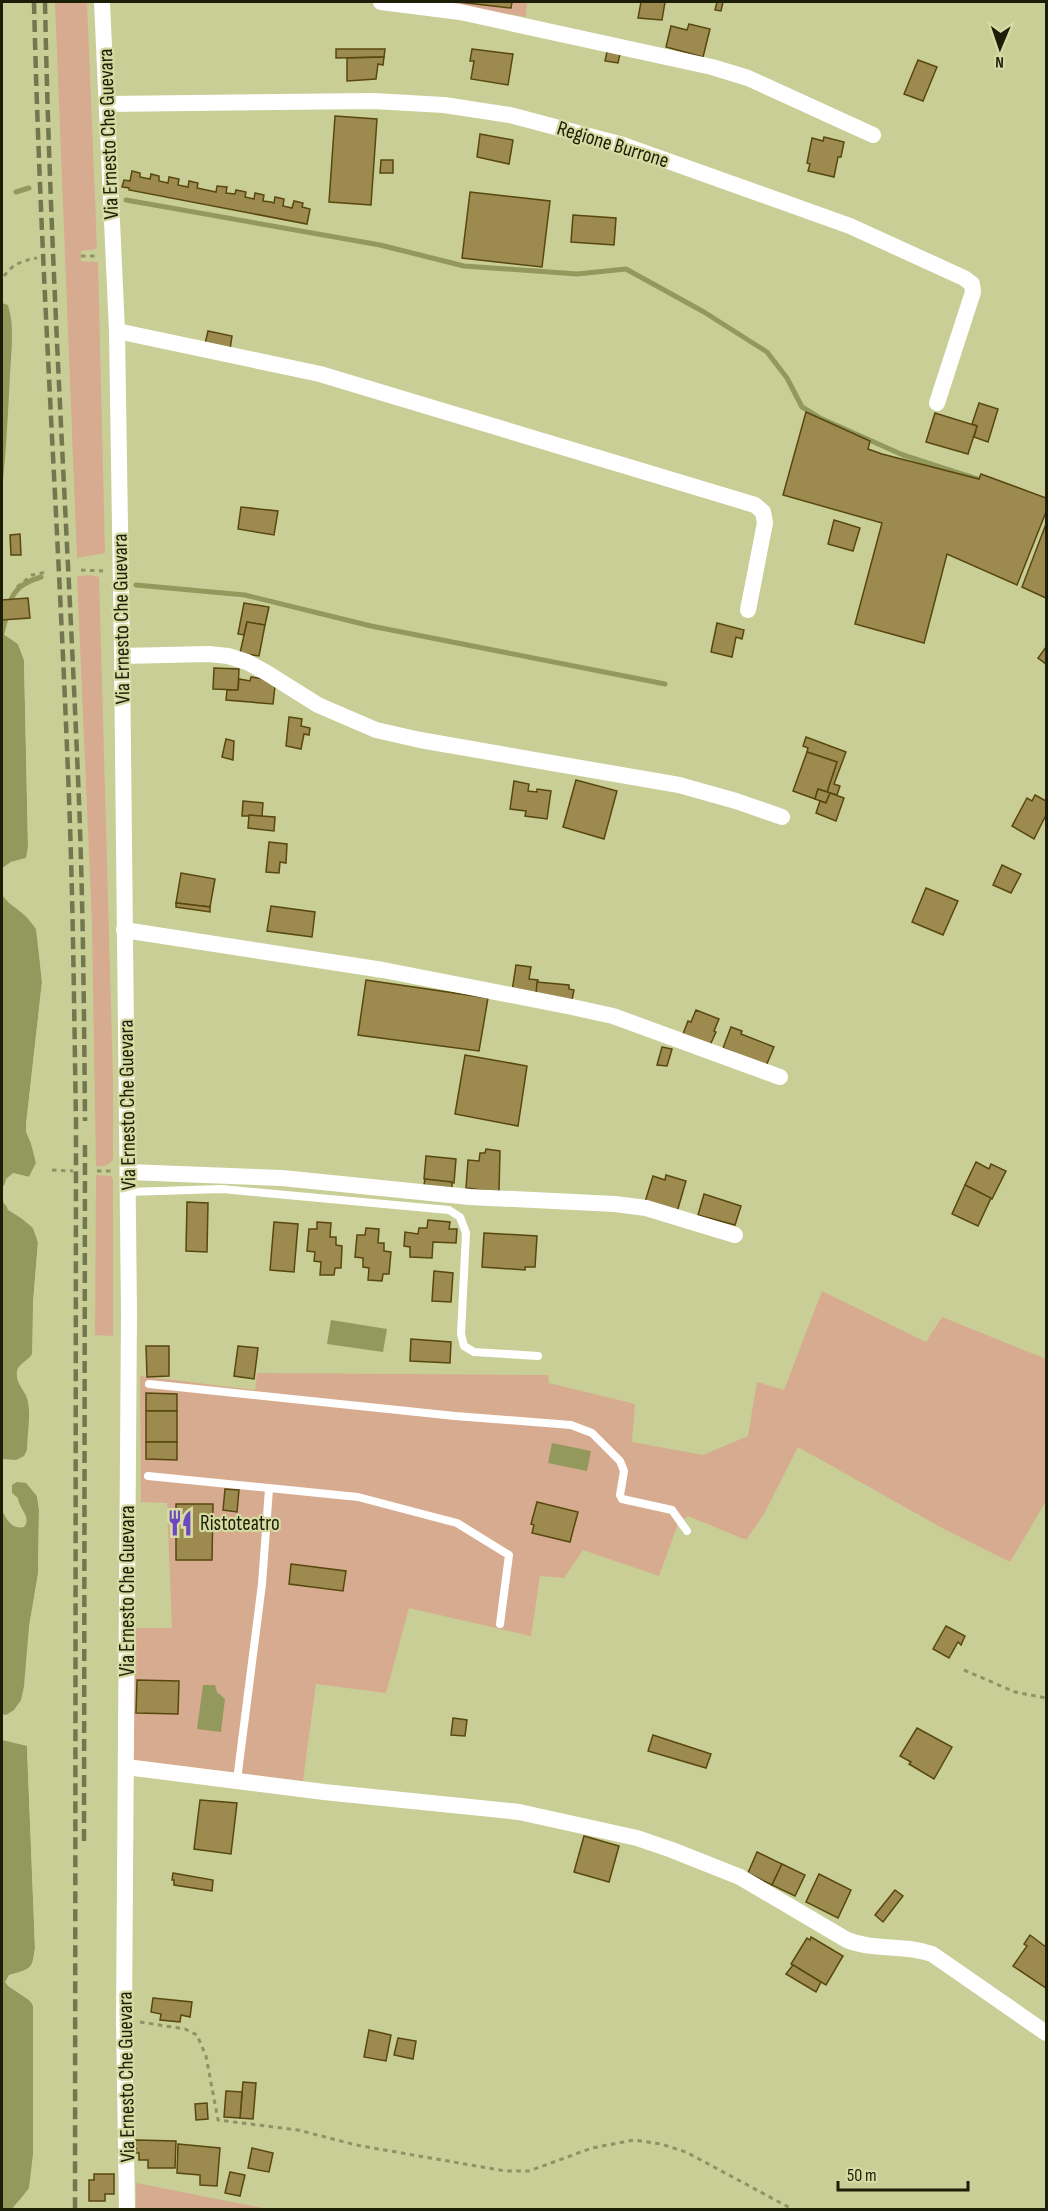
<svg xmlns="http://www.w3.org/2000/svg" width="1048" height="2211" font-family="'Sofia Sans Condensed',sans-serif">
<style>
.green{fill:#d7ab8f}
.water{fill:#93995c}
.pier{fill:#c8ce96}
.lines{fill:none;stroke-linecap:round;stroke-linejoin:round}
.stream{stroke:#93995c;stroke-width:5}
.building{fill:#9c8a4e;stroke:#58480f;stroke-width:1.5}
.path{stroke:#8e9266;stroke-width:3;stroke-dasharray:4.5 4.5;stroke-linecap:butt}
.lane{stroke:#fff;stroke-width:8}
.street{stroke:#fff;stroke-width:16}
.rail{stroke:#737750;stroke-width:4.5;stroke-dasharray:12 6;stroke-linecap:butt}
.labels{text-anchor:middle;stroke-width:4.5;stroke-linejoin:round;paint-order:stroke}
.street-label{font-size:21px;fill:#1d1e08;stroke:#d5dba2}
.poi-label{font-size:21px;fill:#1d1e08;stroke:#d5dba2;text-anchor:start}
</style>
<rect width="100%" height="100%" fill="#c8ce96"/>
<g class="green">
<path d="M55,2H87L97,249L81,251V261L98,262L105,553L77,558Z"/>
<path d="M434,2H527L526,17Z"/>
<path d="M91,575L99,577L113,1079V1160C108,1166 103,1167 96,1166L92,923L77,576Z"/>
<path d="M96,1175L111,1176L113,1180V1336L95,1335Z"/>
<path d="M822,1291L926,1342L942,1317L1046,1359V1501L1010,1562L944,1529L798,1447L764,1514L746,1540L688,1516L678,1524L659,1576L583,1550L564,1578L540,1576L531,1636L409,1608L386,1693L316,1684L303,1781L133,1760V1628H172L167,1503L141,1502L140,1376L255,1390L257,1373L548,1375L549,1383L635,1404L632,1442L703,1455L748,1436L757,1382L784,1390Z"/>
<path d="M136,2183L268,2209H136Z"/>
</g>
<g class="water">
<path d="M2,303L8,305C15,327 11,352 10,375C8,414 6,453 2,492Z"/>
<path d="M2,633L18,644L24,660L28,846V854L26,858L11,862L2,869Z"/>
<path d="M2,895L31,921L36,929L38,940L42,982L26,1125L36,1163L29,1177L13,1173L2,1188V1194Z"/>
<path d="M2,1197L4,1204L33,1228L38,1242L33,1303L32,1354C28,1361 19,1363 17,1371C15,1385 26,1390 28,1402C31,1418 27,1434 27,1450L24,1456L16,1460L2,1459Z"/>
<path d="M331,1320L387,1329L383,1352L327,1344Z"/>
<path d="M552,1443L591,1451L587,1471L548,1463Z"/>
<path d="M17,1482L26,1483L37,1496L39,1510L38,1574L29,1627L24,1686L21,1700L14,1710L6,1715L2,1714V1510C6,1519 12,1530 24,1527C32,1516 19,1510 18,1498L12,1493V1485Z"/>
<path d="M203,1685H215L217,1692L225,1699L221,1732L197,1729Z"/>
<path d="M2,1740L27,1746V1750L35,1948C33,1970 29,1969 9,1975L8,1986C15,1991 31,1998 33,2006C38,2022 36,2175 29,2188C26,2196 16,2201 12,2210L2,2209Z"/>
</g>
<g class="pier">
<path d="M2,631L20,642L26,660L31,846V854L28,860L12,864L2,872V868L11,862L26,858L28,846L24,660L18,644L2,633Z"/>
<path d="M2,892L28,914L38,928L45,982L29,1125L39,1164L35,1175L30,1180L13,1176L8,1180L4,1196L10,1208L30,1220L35,1226L41,1242L36,1330L33,1327V1303L38,1242L33,1228L29,1223L8,1210L2,1194L6,1179L13,1173L29,1177L36,1163L33,1148L26,1132V1125L42,982L36,929L26,916L9,903L2,895Z"/>
<path d="M25,1480L33,1485L40,1494L42,1510L41,1574L32,1628L29,1627L38,1574L39,1510L37,1496Z"/>
<path d="M27,1742L30,1749L32,1785L38,1948L34,1967L27,1974L11,1978L9,1982L31,1998L36,2005V2154L32,2189L15,2210H12L29,2188L33,2154V2005L29,2000L8,1986L5,1982L9,1975L26,1971L32,1965L35,1948Z"/>
</g>
<g class="lines">
<g class="stream">
<path d="M16,192L29,188"/>
<path d="M126,200L380,245L464,266L577,274L626,269L704,312L767,352L787,378L802,407L820,418L903,455L977,479"/>
<path d="M136,585L245,595L371,626L665,684"/>
<path d="M9,605C14,588 25,582 41,577"/>
<path d="M2,633L7,614"/>
</g>
</g>
<g class="building">
<path d="M458,2H512L511,8Z"/>
<path d="M641,2H665L662,20L638,18Z"/>
<path d="M717,2H723L721,11L715,10Z"/>
<path d="M689,24L710,29L703,57L666,47L671,26L687,30Z"/>
<path d="M608,47L621,49L618,63L605,61Z"/>
<path d="M336,49H385L384,57L336,58Z"/>
<path d="M472,49L513,54L508,85L471,79L474,61H470Z"/>
<path d="M384,57L383,65L378,64L376,79L347,81V58Z"/>
<path d="M918,60L937,67L923,101L904,94Z"/>
<path d="M335,116L377,119L371,205L329,202Z"/>
<path d="M480,134L513,140L509,164L477,157Z"/>
<path d="M824,137L844,142L841,157H838L834,177L808,171L810,164L807,163L812,138L823,141Z"/>
<path d="M381,160H393V173H380Z"/>
<path d="M132,171L140,173V177L150,179L151,174L159,176V181L168,183L169,177L179,179L178,185L188,187L189,181L198,183L197,188L216,192L217,186L227,187L226,193L235,194L236,190L246,192L245,197L254,199L255,193L264,195L263,201L271,202L274,203L275,197L284,199L283,206L292,208L294,201L303,203L302,207L310,209L307,224L129,190V188L122,187L124,180L130,181Z"/>
<path d="M470,192L550,201L542,267L462,258Z"/>
<path d="M573,215L616,218L614,245L571,242Z"/>
<path d="M208,331L232,336L230,349L205,344Z"/>
<path d="M979,403L998,409L988,442L974,437L977,426L972,424Z"/>
<path d="M806,412L870,441L868,449L882,454L979,479L981,474L1046,498V512L1017,585L947,554L924,643L855,624L882,523L783,495Z"/>
<path d="M935,413L977,426L968,454L926,442Z"/>
<path d="M241,507L278,511L274,535L238,529Z"/>
<path d="M834,520L860,528L853,551L828,544Z"/>
<path d="M1046,524V598L1022,587Z"/>
<path d="M20,534L21,555H11L10,535Z"/>
<path d="M28,598L30,618L2,620V600Z"/>
<path d="M244,603L269,607L265,625L247,622L244,635L238,634Z"/>
<path d="M247,622L265,625L259,656L240,653Z"/>
<path d="M717,623L744,630L742,639L736,637L732,657L711,652Z"/>
<path d="M1046,647V664L1038,658Z"/>
<path d="M214,668L239,669L238,690L213,689Z"/>
<path d="M251,677L272,680L275,686L273,704L226,700L227,690H238L239,679L250,681Z"/>
<path d="M289,717L302,719L301,726L310,728L309,735L304,734L301,749L286,746Z"/>
<path d="M806,737L846,752L834,784L840,786L837,795L827,792L837,762L807,752L808,748L803,746Z"/>
<path d="M226,739L234,741L233,760L222,757Z"/>
<path d="M807,752L837,762L827,792L818,789L815,799L793,791Z"/>
<path d="M576,780L617,791L604,839L563,827Z"/>
<path d="M514,781L529,784L528,791L537,792V789L551,791L547,819L525,816L526,811L510,809Z"/>
<path d="M818,789L830,793L826,803L815,799Z"/>
<path d="M830,793L844,798L836,821L816,813L820,801L826,803Z"/>
<path d="M1035,795L1046,801V815L1034,839L1012,826L1027,798L1032,801Z"/>
<path d="M243,801L263,803L262,816H242Z"/>
<path d="M249,815L275,817L274,831L248,828Z"/>
<path d="M269,842L287,844L286,863L280,862L279,873L266,872Z"/>
<path d="M1002,865L1021,874L1011,893L993,885Z"/>
<path d="M181,873L215,879L210,907L176,903Z"/>
<path d="M926,888L958,901L943,935L912,922Z"/>
<path d="M176,903L210,907V912L176,907Z"/>
<path d="M271,906L315,912L312,937L267,931Z"/>
<path d="M516,965L531,967L529,979L538,980L536,995L512,991Z"/>
<path d="M366,980L488,998L479,1051L358,1035Z"/>
<path d="M537,982L569,985V989L574,990L572,1000L536,995Z"/>
<path d="M696,1010L719,1019L714,1031L716,1032L710,1045L683,1034L688,1021L691,1022Z"/>
<path d="M731,1027L742,1031L741,1034L774,1047L766,1066L723,1048Z"/>
<path d="M662,1047L672,1049L667,1066L657,1065Z"/>
<path d="M465,1055L527,1066L518,1126L455,1114Z"/>
<path d="M486,1149L500,1151L499,1192L466,1188L468,1160L479,1161L480,1153H485Z"/>
<path d="M426,1156L456,1159L454,1183L424,1179Z"/>
<path d="M976,1162L989,1169L991,1164L1006,1171L992,1199L965,1185Z"/>
<path d="M666,1175L686,1181L677,1212L645,1202L653,1176L665,1180Z"/>
<path d="M425,1179L452,1182V1188L424,1185Z"/>
<path d="M965,1185L991,1198L978,1226L952,1214Z"/>
<path d="M704,1194L741,1206L735,1225L698,1215Z"/>
<path d="M187,1202L208,1203L207,1252L186,1251Z"/>
<path d="M428,1220L450,1222L449,1229H457L456,1243L433,1242L432,1258L410,1257V1247L404,1246L405,1232L418,1234L419,1228H427Z"/>
<path d="M274,1222L298,1224L294,1272L270,1270Z"/>
<path d="M317,1222L331,1223L330,1237H336V1245L342,1246L341,1268H335L334,1275H320L321,1262L314,1261L315,1252L307,1251L309,1229H317Z"/>
<path d="M366,1228L379,1229L378,1243H384V1251L391,1252L389,1274H383L382,1281L368,1280L369,1268L363,1267V1258L355,1257L357,1235H365Z"/>
<path d="M484,1233L537,1236L535,1267H525V1270L482,1267Z"/>
<path d="M434,1271L453,1273L451,1302L432,1301Z"/>
<path d="M411,1339L451,1342L450,1363L410,1361Z"/>
<path d="M146,1346H169V1376L147,1377Z"/>
<path d="M238,1346L258,1348L254,1379L234,1376Z"/>
<path d="M146,1393L177,1394V1411H146Z"/>
<rect x="146" y="1411" width="31" height="31"/>
<path d="M146,1442H177V1460L146,1459Z"/>
<path d="M225,1489L239,1490L237,1512L223,1510Z"/>
<path d="M537,1502L578,1512L570,1542L532,1533L534,1525L531,1524Z"/>
<path d="M176,1504H213L212,1560H176Z"/>
<path d="M291,1564L346,1571L343,1591L289,1584Z"/>
<path d="M946,1626L965,1636L961,1645L958,1642L949,1658L933,1649Z"/>
<path d="M137,1680L179,1681L178,1714L136,1713Z"/>
<path d="M453,1718L467,1720L465,1736L451,1735Z"/>
<path d="M917,1728L952,1747L934,1779L909,1764L911,1762L900,1756Z"/>
<path d="M653,1735L711,1754L706,1768L648,1751Z"/>
<path d="M200,1800L237,1803L231,1854L194,1849Z"/>
<path d="M584,1836L619,1846L609,1882L574,1872Z"/>
<path d="M757,1852L782,1864L772,1885L748,1873Z"/>
<path d="M782,1864L805,1875L795,1896L772,1885Z"/>
<path d="M173,1873L213,1880L212,1891L174,1885V1880H172Z"/>
<path d="M819,1874L851,1890L838,1918L806,1902Z"/>
<path d="M895,1890L903,1896L883,1922L875,1915Z"/>
<path d="M1030,1935L1046,1947V1988L1013,1966L1027,1946L1024,1944Z"/>
<path d="M811,1937L843,1956L826,1985L791,1964L807,1938L810,1940Z"/>
<path d="M793,1965L821,1982L816,1992L786,1974Z"/>
<path d="M153,1998L192,2002L190,2017L181,2015L180,2022L160,2020L161,2014L151,2012Z"/>
<path d="M369,2030L391,2035L386,2061L364,2057Z"/>
<path d="M398,2038L416,2041L413,2059L394,2055Z"/>
<path d="M243,2082L256,2083L253,2119L240,2118Z"/>
<path d="M226,2091L242,2092L240,2118L224,2117Z"/>
<path d="M207,2103L208,2119L196,2120L195,2104Z"/>
<path d="M136,2140L176,2141L175,2168H148V2160H139V2153H136Z"/>
<path d="M178,2144L220,2148L217,2186L200,2185V2175L177,2173Z"/>
<path d="M252,2148L273,2153L269,2172L248,2168Z"/>
<path d="M230,2172L245,2175L240,2196L225,2193Z"/>
<path d="M94,2174H114V2194H105V2201H89V2180H94Z"/>
</g>
<g class="lines">
<g class="path">
<path d="M81,256H99"/>
<path d="M4,276C14,263 22,261 37,258"/>
<path d="M81,570L103,571"/>
<path d="M17,587L32,575L47,572"/>
<path d="M52,1170L73,1171"/>
<path d="M97,1171H111"/>
<path d="M964,1670L1015,1692L1046,1698"/>
<path d="M140,2022L185,2029L197,2035L206,2056L218,2120L298,2130L356,2145L505,2171H529L592,2148L634,2140L661,2144L686,2152L794,2210"/>
</g>
<g class="lane">
<path d="M128,1192L222,1189L449,1210L460,1217L466,1233L461,1334L464,1346L474,1352L538,1356"/>
<path d="M149,1384L455,1416L571,1425L592,1433L620,1461L624,1471L620,1495L622,1499L672,1510L687,1531"/>
<path d="M148,1476L358,1497L457,1523L509,1555L500,1624"/>
<path d="M237,1780L262,1584L269,1489"/>
</g>
<g class="street">
<path d="M102,2L117,331L122,656L129,1312L124,2020L127,2210"/>
<path d="M381,2L460,12L712,67L748,78L873,135"/>
<path d="M107,104L373,101L444,105L510,115L623,145L850,226L964,278L972,284L973,292L937,403"/>
<path d="M117,331L320,374L755,505L763,512L765,523L748,610"/>
<path d="M122,656L209,654L228,656L247,662L267,673L318,705L376,730L420,740L679,785L736,801L782,817"/>
<path d="M124,930L383,970L572,1007L613,1016L780,1077"/>
<path d="M128,1172L282,1178L470,1197L615,1204L646,1208L735,1235"/>
<path d="M126,1767L324,1792L519,1812L637,1838L672,1850L740,1877L847,1940C874,1951 904,1944 932,1954L1046,2033"/>
</g>
<g class="rail">
<path d="M34,2C40,259 58,516 68,773C73,889 74,1006 76,1122L75,2210"/>
<path d="M45,2C50,260 67,519 78,777C83,892 84,1006 85,1121"/>
<path d="M84,1841L85,1142"/>
</g>
</g>
<defs>
<g id="restaurant-bare" transform="scale(2.07)"><path d="M-5-6h1v4h1v-4h1v4h1v-4h1v5L-1.5 .5V6h-2V.5L-5-1ZM5-6V6H3V1.5H1.5Q1.5-4 5-6Z" fill="#6d47c0" stroke="#d5dba2" stroke-width="2.5" paint-order="stroke"/></g>
</defs>
<g fill-rule="evenodd">
<use href="#restaurant-bare" x="180" y="1523"/>
</g>
<g class="labels">
<g class="street-label">
<text transform="translate(108 134) rotate(-92)" y="7">Via Ernesto Che Guevara</text>
<text transform="translate(613 144) rotate(17)" y="7">Regione Burrone</text>
<text transform="translate(121 619) rotate(-91)" y="7">Via Ernesto Che Guevara</text>
<text transform="translate(127 1105) rotate(-91)" y="7">Via Ernesto Che Guevara</text>
<text transform="translate(127 1591) rotate(-90)" y="7">Via Ernesto Che Guevara</text>
<text transform="translate(126 2077) rotate(-91)" y="7">Via Ernesto Che Guevara</text>
</g>
<g class="poi-label">
<text x="200" y="1530">Ristoteatro</text>
</g>
</g>
<rect width="1048" height="2211" fill="none" stroke="#1d1e08" stroke-width="6"/>
<g transform="translate(1000 48) rotate(182)" stroke="#d5dba2" stroke-width="4.5" paint-order="stroke">
<path d="M0-4.5L10 22L0 15L-10 22Z" fill="#1d1e08"/>
<text y="-9" font-size="16" font-weight="bold" text-anchor="middle" fill="#1d1e08">N</text>
</g>
<path d="M838 2181v9h130v-9" fill="none" stroke="#1d1e08" stroke-width="3"/>
<text x="847" y="2181" font-size="18" fill="#1d1e08" stroke="#d5dba2" stroke-width="4.5" paint-order="stroke">50 m</text>
</svg>
